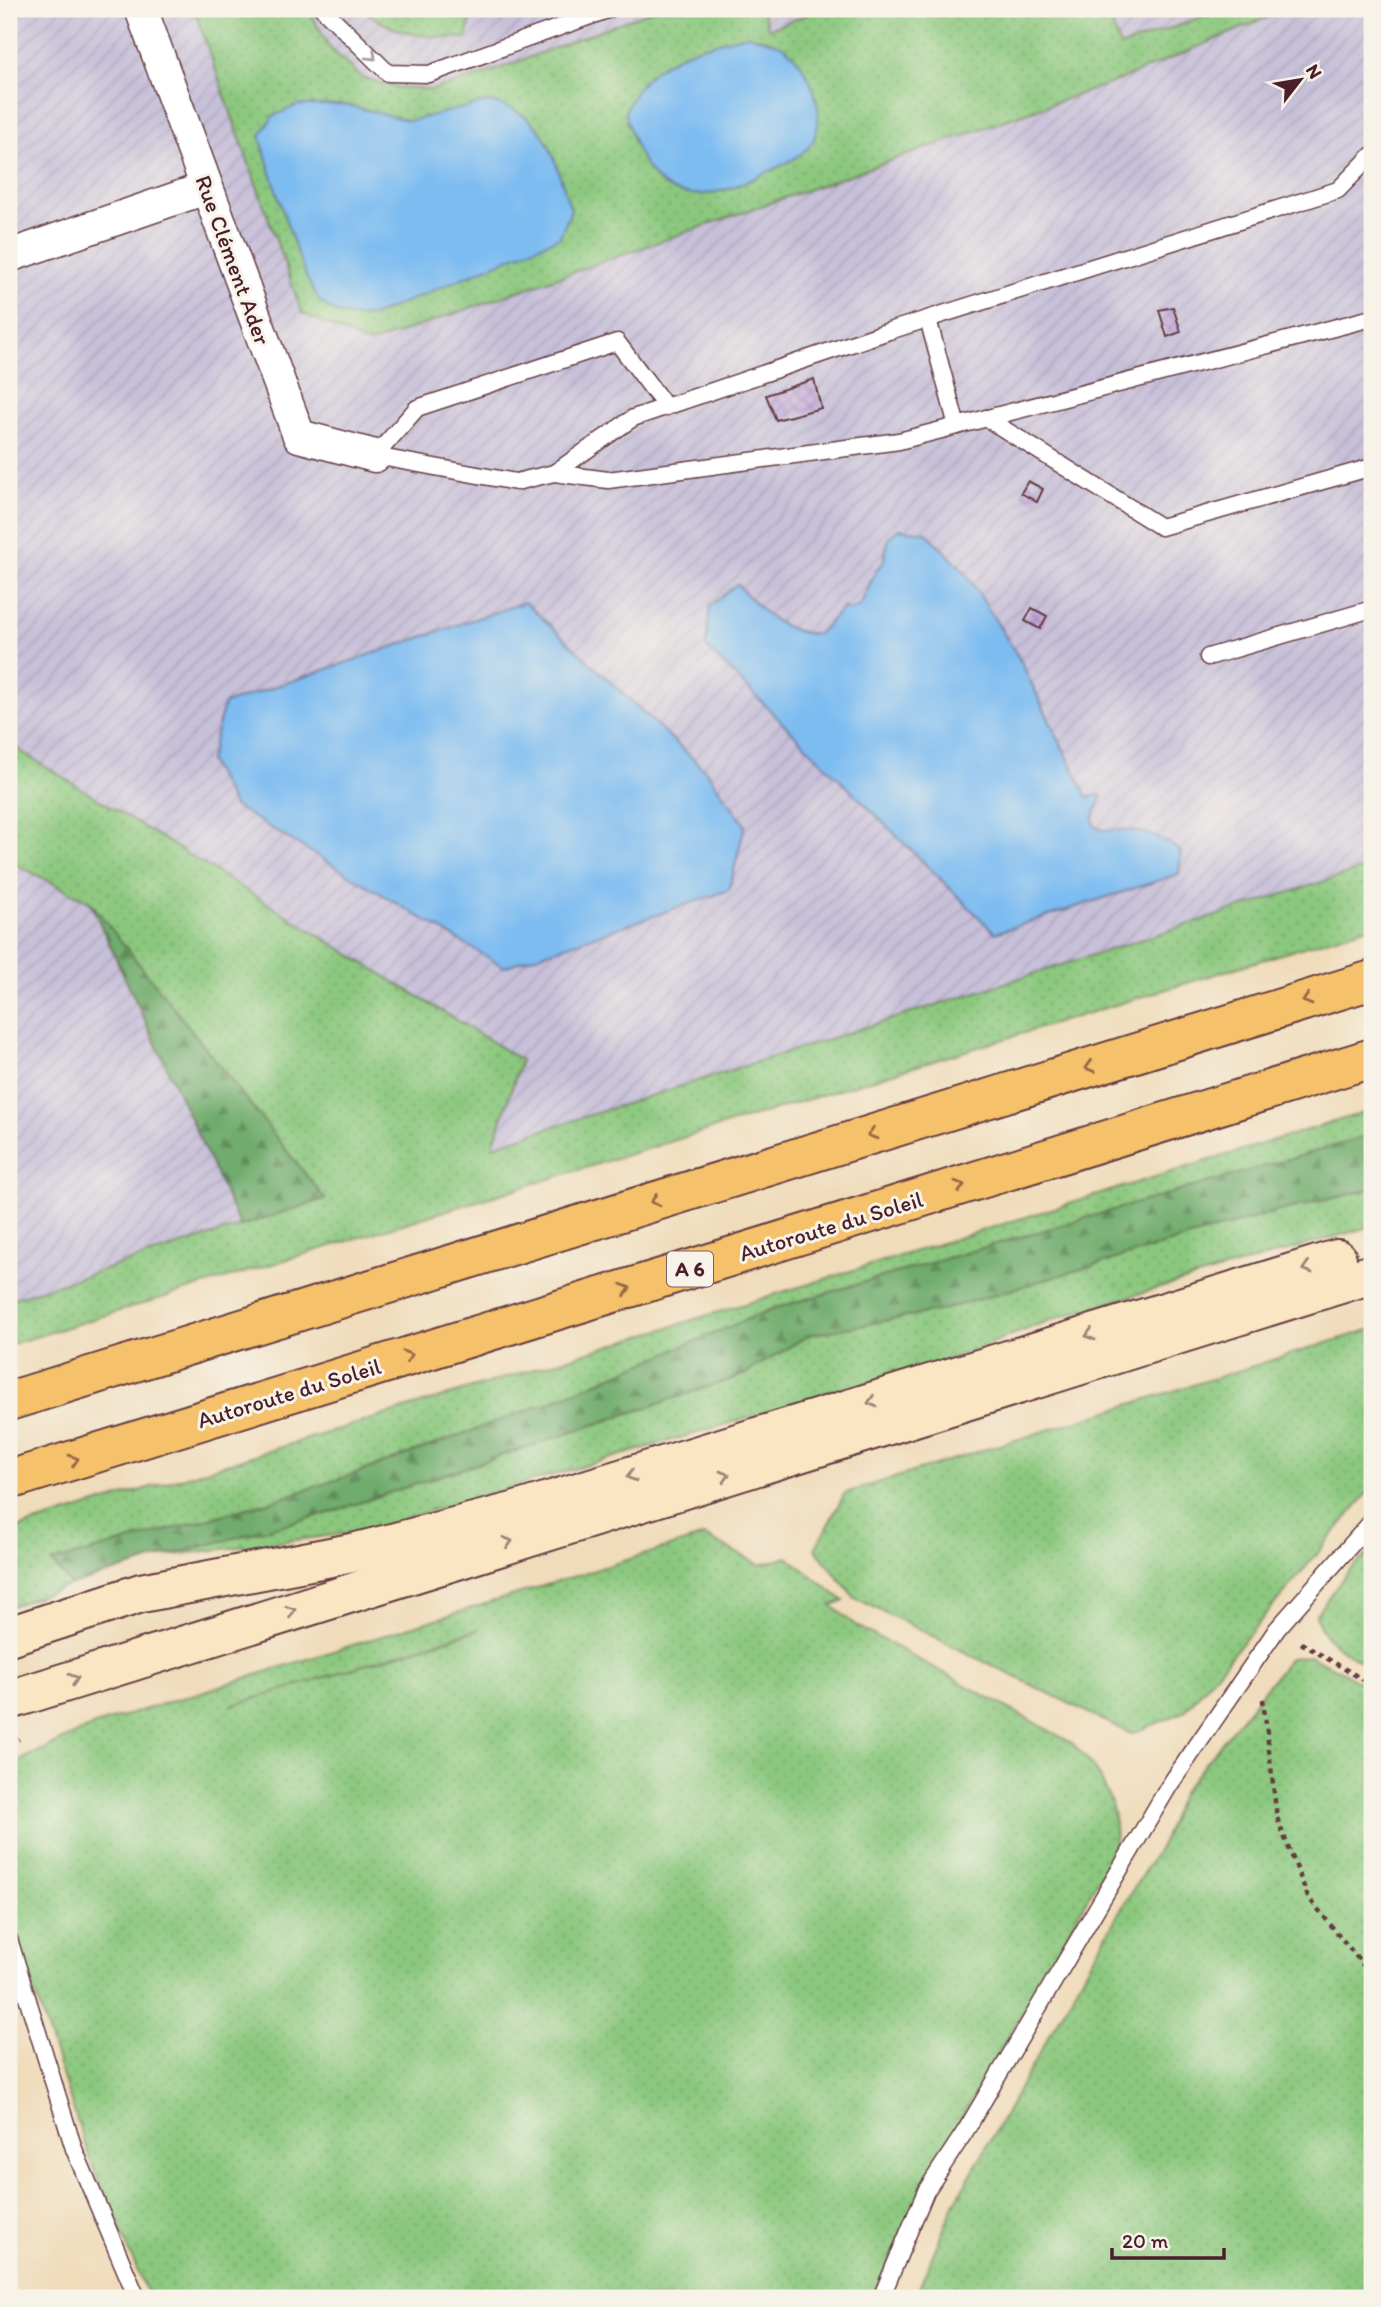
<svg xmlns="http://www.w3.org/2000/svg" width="1381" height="2307" font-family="Itim,sans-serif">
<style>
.industrial{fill:url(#industrial-furrows)}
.grass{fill:url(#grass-dots);stroke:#6a7454;stroke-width:2;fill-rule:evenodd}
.forest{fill:url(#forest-firs);stroke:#5d664c;stroke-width:2}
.water{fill:#7dbcf1;stroke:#646e8e;stroke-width:2}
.building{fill:url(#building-cross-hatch)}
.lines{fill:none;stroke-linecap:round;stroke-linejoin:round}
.service-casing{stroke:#633b41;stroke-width:19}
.minor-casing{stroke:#633b41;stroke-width:35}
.secondary-casing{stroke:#633b41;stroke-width:42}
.motorway-casing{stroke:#633b41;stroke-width:42}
.path{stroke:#633b41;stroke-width:4.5;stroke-dasharray:5 5;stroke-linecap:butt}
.service{stroke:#fff;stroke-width:16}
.minor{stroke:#fff;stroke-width:32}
.secondary{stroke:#fbe6c4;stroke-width:38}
.motorway{stroke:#f5c16b;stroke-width:38}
.oneway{stroke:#ae9aa0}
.oneway2{stroke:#976848}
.oneway3{stroke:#a28278}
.labels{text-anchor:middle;stroke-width:6;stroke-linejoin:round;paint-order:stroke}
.shield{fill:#f7f3e8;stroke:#7e5f64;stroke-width:2}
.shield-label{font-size:21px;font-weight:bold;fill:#4a1f2b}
.street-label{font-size:23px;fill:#4a1f2b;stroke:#f7f3e8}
</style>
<defs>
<pattern id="industrial-furrows" width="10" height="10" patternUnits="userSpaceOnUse" patternTransform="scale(1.75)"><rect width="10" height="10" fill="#c7c0d9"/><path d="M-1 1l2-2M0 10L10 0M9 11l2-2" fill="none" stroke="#aca5ba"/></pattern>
<pattern id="grass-dots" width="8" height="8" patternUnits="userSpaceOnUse" patternTransform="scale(1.75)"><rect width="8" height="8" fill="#8bc87e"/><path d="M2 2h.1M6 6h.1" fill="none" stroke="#79ab6d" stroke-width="1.8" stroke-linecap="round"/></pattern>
<pattern id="forest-firs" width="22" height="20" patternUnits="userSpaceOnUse" patternTransform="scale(1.75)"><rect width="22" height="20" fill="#70ac6d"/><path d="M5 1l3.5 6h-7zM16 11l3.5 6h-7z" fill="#5e8b5a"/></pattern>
<pattern id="building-cross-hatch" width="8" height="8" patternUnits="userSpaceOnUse" patternTransform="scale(1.75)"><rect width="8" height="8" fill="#c2a7db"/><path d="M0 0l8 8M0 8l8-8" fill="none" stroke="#a087b2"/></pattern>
</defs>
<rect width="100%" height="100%" fill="#f7f3e8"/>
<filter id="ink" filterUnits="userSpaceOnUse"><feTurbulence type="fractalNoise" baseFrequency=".0143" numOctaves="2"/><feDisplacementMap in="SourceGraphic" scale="14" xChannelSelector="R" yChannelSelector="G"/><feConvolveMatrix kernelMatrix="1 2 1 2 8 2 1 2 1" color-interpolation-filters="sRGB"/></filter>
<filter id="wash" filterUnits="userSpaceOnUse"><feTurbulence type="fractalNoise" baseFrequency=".00686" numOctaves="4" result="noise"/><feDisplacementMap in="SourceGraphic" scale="28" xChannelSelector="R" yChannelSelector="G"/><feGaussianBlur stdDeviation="1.57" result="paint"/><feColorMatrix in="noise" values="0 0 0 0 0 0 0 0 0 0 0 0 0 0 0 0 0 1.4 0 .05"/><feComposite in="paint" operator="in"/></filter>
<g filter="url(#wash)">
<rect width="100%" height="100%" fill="#f0dcbb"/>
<path class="industrial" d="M9,9H1372V885L9,1324Z"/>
<g class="grass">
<path d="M194,9H308L330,48L363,78L395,87L432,90L480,76L656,9H761L769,29L822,9H1107L1120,47L1223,9H1287L1120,80L368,344L302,313Z"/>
<path d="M364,9H472V10L467,38C430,38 392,36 364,9Z"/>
<path d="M9,744L521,1060L493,1146L1372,866V926L9,1345V1300L325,1199L90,902L9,861Z"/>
<path d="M1372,1110V1135L772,1309L550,1402L354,1474L269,1502L52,1562L71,1585L9,1607V1531Z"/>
<path d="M1372,1189V1226L1053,1319L912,1374L734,1422L359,1532L166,1556L328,1513L741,1376L809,1335L942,1310L1278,1211Z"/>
<path d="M1372,1329V1488L1184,1712L1131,1734L855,1598L815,1549L845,1493Z"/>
<path d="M704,1536L760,1565L788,1557L844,1601L831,1605L855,1625L1072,1743C1102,1772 1121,1809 1114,1852L929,2174L873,2298H149L90,2160L9,1913V1765L95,1725ZM478,1629V1630L231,1706Z"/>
<path d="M1372,1551V1667C1349,1654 1321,1643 1316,1614L1350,1569Z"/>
<path d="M1310,1656L1345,1673L1372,1691V2298H915L954,2204L1125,1902L1162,1843L1182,1792L1290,1658Z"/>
</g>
<g class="forest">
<path d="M90,902L325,1199L240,1226Z"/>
<path d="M1372,1135V1189L1278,1211L942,1310L809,1335L741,1376L328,1513L166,1556L71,1585L52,1562L269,1502L354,1474L550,1402L772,1309Z"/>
</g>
<g class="water">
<path d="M748,35C759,39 775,41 784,47C809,65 830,115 811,144C800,159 777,167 761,175C684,214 645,196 625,112C630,103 634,91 641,84C666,54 712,43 748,35Z"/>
<path d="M487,102C549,111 553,158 571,210L560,237L375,315C355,319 337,317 321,302C303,286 269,166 260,136L273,116L298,105H347L410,121Z"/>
<path d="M899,529L926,532L966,573L1019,658L1087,797L1102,795L1093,819L1095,827C1106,833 1111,829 1122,830C1146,831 1163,838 1181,852L1179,874L995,933L706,647L710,606L737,584C761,610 781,634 818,634L843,608L850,610L860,606L876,570L883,563L889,537Z"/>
<path d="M525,602L706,771L745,825L729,890L504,967L234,806L209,761L224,704Z"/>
</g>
<g id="blocks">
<g class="building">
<path d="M1173,307L1181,332L1167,337L1159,310Z"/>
<path d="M814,379L821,408L776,420L766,395Z"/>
<path d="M1028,481L1043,489L1037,502L1021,493Z"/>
<path d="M1032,608L1047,616L1040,629L1025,621Z"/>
</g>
</g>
</g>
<g filter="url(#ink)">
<use href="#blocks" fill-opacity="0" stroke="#633b41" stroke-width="2"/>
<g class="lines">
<g class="service-casing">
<g id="service">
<path d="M323,9L388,73L429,74L610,9"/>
<path d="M928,319L957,426"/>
<path d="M986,418L1161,527L1372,467"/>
<path d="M375,456L516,482L554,473L608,480L899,441L1372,318"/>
<path d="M375,456L417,408L617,342L666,407"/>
<path d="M554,473L633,418L889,331L1338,190L1372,155"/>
<path d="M1208,657L1372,609"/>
<path d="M9,1939L74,2149L137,2298"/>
<path d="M881,2298L926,2191L966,2130L1169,1786L1277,1629L1372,1521"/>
</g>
</g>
<g class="minor-casing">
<g id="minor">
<path d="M141,9L299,436L375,456"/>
<path d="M9,256L206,188"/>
</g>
</g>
<g class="secondary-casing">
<g id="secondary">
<path d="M9,1636L141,1593L357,1552L513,1512L1337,1259"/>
<path d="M9,1700L1372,1274"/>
</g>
</g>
<g class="motorway-casing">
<g id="motorway">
<path d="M9,1401L1372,980"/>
<path d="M9,1480L1372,1058"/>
</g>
</g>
<g class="path">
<path d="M1301,1643L1372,1685"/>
<path d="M1263,1699L1277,1818L1308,1897L1372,1976"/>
<path d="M9,1743L19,1739"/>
</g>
<use href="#service" class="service"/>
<use href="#minor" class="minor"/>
<use href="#secondary" class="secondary"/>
<use href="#motorway" class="motorway"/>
</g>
<defs><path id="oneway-chevron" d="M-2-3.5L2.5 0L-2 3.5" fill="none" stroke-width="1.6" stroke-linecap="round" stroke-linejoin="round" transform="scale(1.75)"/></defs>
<use class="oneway" href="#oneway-chevron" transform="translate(372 56) rotate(44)"/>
<g class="oneway2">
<use href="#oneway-chevron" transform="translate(1307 1000) rotate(163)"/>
<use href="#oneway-chevron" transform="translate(1090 1067) rotate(163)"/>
<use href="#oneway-chevron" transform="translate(872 1134) rotate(163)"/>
<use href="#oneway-chevron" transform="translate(960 1186) rotate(-17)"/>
<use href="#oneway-chevron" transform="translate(655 1201) rotate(163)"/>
<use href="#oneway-chevron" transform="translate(626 1289) rotate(-17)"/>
<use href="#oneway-chevron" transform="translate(408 1356) rotate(-17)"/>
<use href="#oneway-chevron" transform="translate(74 1460) rotate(-17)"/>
</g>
<g class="oneway3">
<use href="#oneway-chevron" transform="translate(1307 1268) rotate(163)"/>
<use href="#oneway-chevron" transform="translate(1090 1335) rotate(163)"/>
<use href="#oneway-chevron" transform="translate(872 1402) rotate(163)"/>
<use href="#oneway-chevron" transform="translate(631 1476) rotate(163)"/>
<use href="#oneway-chevron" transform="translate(725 1476) rotate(-17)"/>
<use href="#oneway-chevron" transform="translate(508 1542) rotate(-17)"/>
<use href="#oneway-chevron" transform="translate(291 1611) rotate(-18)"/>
<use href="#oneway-chevron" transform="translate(74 1679) rotate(-18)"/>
</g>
</g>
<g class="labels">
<rect class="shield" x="667" y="1251.5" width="46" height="35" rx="5"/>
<g class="shield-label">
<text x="690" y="1276">A 6</text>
</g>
<g class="street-label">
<text transform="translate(233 260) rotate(70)" y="8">Rue Clément Ader</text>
<text transform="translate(831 1226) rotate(-17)" y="8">Autoroute du Soleil</text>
<text transform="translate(289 1393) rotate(-17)" y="8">Autoroute du Soleil</text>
</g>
</g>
<rect width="1381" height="2307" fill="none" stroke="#f7f3e8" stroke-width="35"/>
<g transform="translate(1300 80) rotate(59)" stroke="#f7f3e8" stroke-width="5" paint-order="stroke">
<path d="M0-5L12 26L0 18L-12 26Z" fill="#4a1f2b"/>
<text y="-10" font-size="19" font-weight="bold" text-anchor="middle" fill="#4a1f2b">N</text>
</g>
<path d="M1112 2248v10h112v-10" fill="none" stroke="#4a1f2b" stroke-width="3.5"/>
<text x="1122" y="2248" font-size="21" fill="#4a1f2b" stroke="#f7f3e8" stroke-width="5" paint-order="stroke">20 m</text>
</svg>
